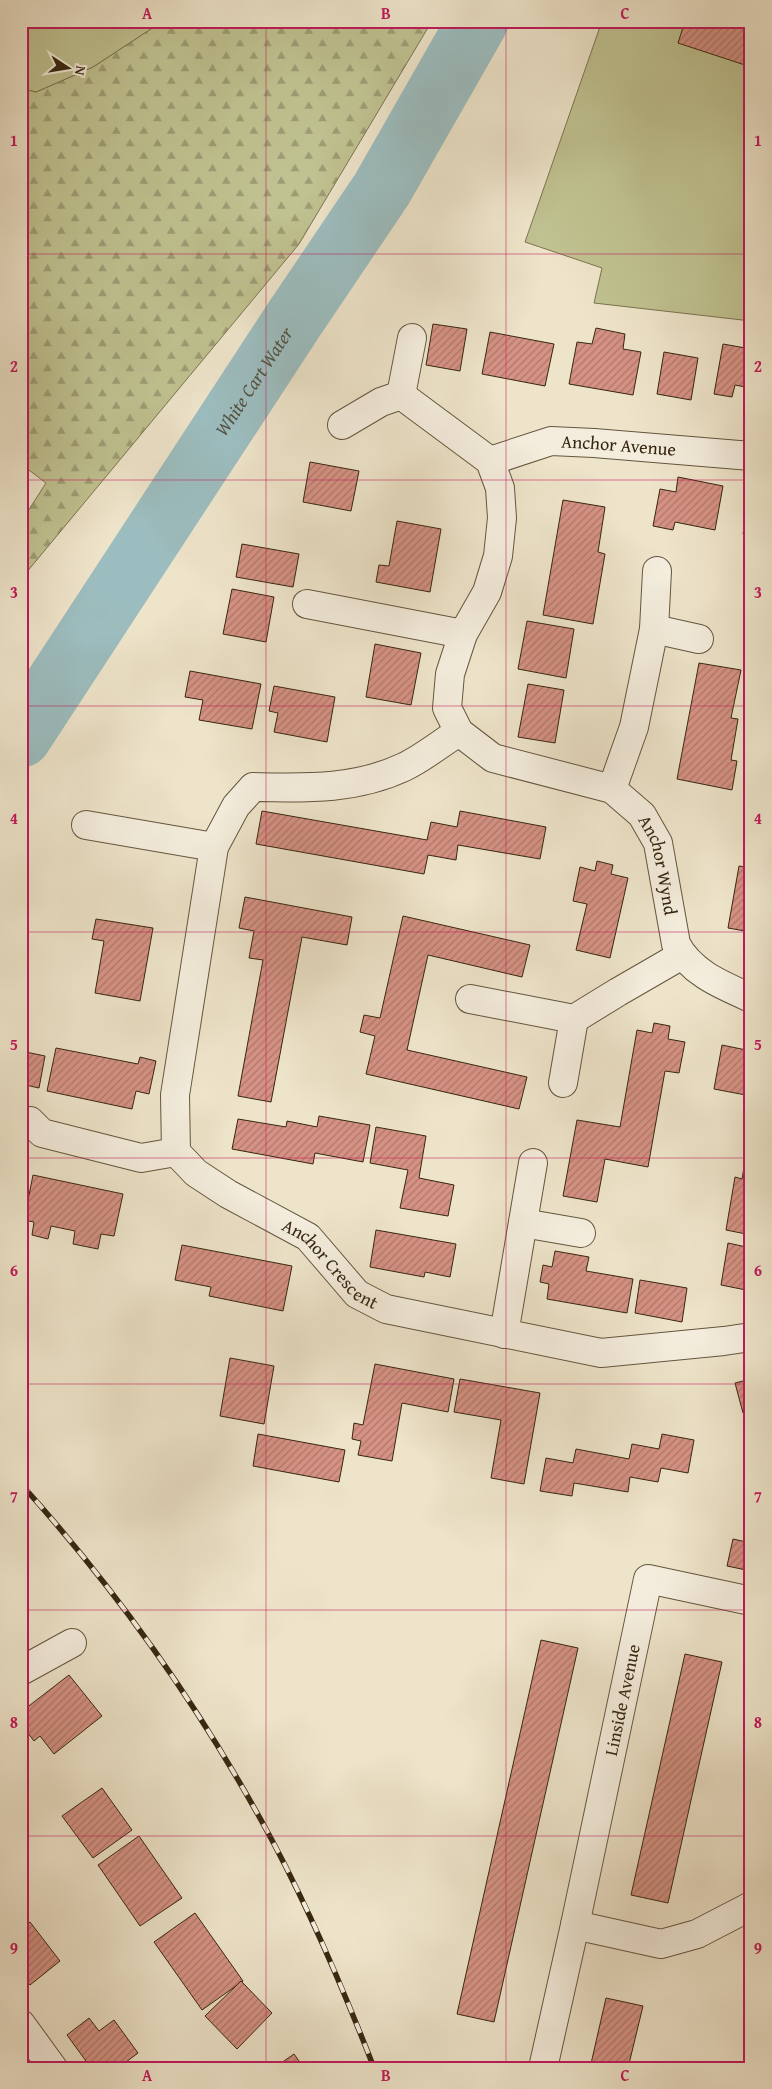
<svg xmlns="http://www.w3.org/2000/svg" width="772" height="2089" font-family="'Gentium Book Plus',serif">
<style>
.forest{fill:url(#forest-firs);stroke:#7b7450}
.pitch{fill:#c0c291;stroke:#7b7450}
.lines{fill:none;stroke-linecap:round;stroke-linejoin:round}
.river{stroke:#9cbdbf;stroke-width:61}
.building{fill:url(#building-hatch);stroke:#362610}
.street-casing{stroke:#64563e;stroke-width:30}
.street{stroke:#f4eddd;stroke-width:28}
.rail-casing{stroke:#362610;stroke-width:5.5}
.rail{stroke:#f4eddd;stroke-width:4;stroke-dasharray:11;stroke-linecap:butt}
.grid{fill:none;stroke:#c2185b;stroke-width:1;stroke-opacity:0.55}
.labels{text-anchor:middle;stroke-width:4;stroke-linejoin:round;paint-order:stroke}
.street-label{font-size:18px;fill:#362610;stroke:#f4eddd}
.water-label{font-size:19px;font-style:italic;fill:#555345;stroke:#f4eddd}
.neatline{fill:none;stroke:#c2185b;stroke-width:2}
.grid-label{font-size:16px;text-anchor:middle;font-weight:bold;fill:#c2185b}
</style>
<defs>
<pattern id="forest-firs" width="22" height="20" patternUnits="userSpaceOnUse" patternTransform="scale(1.25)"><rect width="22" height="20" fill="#c0c291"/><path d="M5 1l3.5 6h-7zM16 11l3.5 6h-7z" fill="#9d9d75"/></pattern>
<pattern id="building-hatch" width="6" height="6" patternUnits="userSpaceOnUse" patternTransform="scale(1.25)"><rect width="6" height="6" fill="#d69284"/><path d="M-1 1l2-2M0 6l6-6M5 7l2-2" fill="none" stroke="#ae776b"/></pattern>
</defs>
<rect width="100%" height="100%" fill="#eee4ca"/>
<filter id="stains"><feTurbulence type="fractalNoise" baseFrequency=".004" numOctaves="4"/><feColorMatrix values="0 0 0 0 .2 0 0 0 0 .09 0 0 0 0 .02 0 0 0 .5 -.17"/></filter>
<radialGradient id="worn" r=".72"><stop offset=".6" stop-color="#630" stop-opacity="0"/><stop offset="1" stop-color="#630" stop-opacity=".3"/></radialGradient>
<path class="forest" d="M163,21H432L299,244L21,579V522L46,483L21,464V88L36,92L93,67Z"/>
<g class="pitch">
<path d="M21,21H163L93,67L36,92L21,88Z"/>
<path d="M602,21H751V321L594,303L602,268L525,242Z"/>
</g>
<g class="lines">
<path class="river" id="s1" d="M21,737L293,321L382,189L478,21"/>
</g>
<g class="building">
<path d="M685,21H751V67L678,43Z"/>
<path d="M433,324L467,329L460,371L426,365Z"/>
<path d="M596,328L625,334L623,349L641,352L633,395L569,384L577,342L592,344Z"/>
<path d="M490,332L554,344L545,386L482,374Z"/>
<path d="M723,344L751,349V388L735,385L732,397L714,394Z"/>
<path d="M664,352L698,358L691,400L657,394Z"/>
<path d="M310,462L359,471L351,511L303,502Z"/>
<path d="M678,477L723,486L715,530L675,522L673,530L653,526L660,489L676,492Z"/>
<path d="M751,492V535L743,534Z"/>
<path d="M563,500L605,507L598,552L605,554L593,624L543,615Z"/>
<path d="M397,521L441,529L430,592L376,582L379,565L389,566Z"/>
<path d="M242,544L299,554L293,587L236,577Z"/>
<path d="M232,589L274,597L266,642L223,634Z"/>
<path d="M527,621L574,629L566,678L518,669Z"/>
<path d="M375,644L421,653L411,705L366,697Z"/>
<path d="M699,663L741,670L731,718L738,719L731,760L737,761L732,790L677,779Z"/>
<path d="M190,671L261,684L252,729L199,720L203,700L185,697Z"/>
<path d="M528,684L564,690L555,743L518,737Z"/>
<path d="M274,686L335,697L327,742L274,732L278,713L269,711Z"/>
<path d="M262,811L427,840L431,822L457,827L460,811L546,827L540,859L458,845L456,860L428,855L424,874L256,844Z"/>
<path d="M597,861L613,865L611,874L628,878L610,958L576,950L587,904L573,901L580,867L595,871Z"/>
<path d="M739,866L751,868V932L728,928Z"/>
<path d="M245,897L352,917L347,945L302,937L271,1102L238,1096L263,960L249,958L254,931L239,928Z"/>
<path d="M403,916L530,945L522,977L428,955L407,1050L527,1077L519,1109L366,1074L375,1036L360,1032L364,1015L380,1018Z"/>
<path d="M96,919L153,928L140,1001L95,993L104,941L92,939Z"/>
<path d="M654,1023L670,1026L668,1039L685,1042L679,1073L665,1071L648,1167L605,1159L597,1202L563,1196L577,1120L620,1127L637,1030L652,1033Z"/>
<path d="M722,1045L751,1051V1096L714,1089Z"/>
<path d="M56,1048L138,1064L140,1057L156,1061L149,1094L136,1091L132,1109L47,1091Z"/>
<path d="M21,1051L45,1056L39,1088L21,1084Z"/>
<path d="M319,1116L370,1125L363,1162L315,1153L313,1164L232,1149L238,1119L286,1127L287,1121L317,1127Z"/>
<path d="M376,1127L426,1136L419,1178L454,1185L448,1216L400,1208L408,1170L370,1163Z"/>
<path d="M747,1150L751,1151V1235L726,1230L735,1177L742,1179Z"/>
<path d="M33,1175L123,1194L114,1236L101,1234L98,1249L73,1244L75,1231L51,1226L48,1239L32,1235L34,1222L24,1220Z"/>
<path d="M376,1230L456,1244L450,1277L425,1272L424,1277L370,1267Z"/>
<path d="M728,1243L751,1248V1291L721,1285Z"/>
<path d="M182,1245L292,1266L283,1311L209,1296L211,1287L175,1280Z"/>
<path d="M555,1251L589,1257L586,1271L633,1279L627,1313L547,1299L549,1284L540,1282L543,1265L552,1267Z"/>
<path d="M640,1280L687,1288L682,1322L635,1313Z"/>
<path d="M230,1358L274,1366L264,1424L220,1416Z"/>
<path d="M375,1364L454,1379L448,1412L402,1403L392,1461L358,1455L361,1441L352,1439L354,1423L363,1425Z"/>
<path d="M460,1379L540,1393L524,1484L491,1478L501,1420L454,1412Z"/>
<path d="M751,1379V1411L743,1413L735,1383Z"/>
<path d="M258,1434L345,1450L339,1482L253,1466Z"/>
<path d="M662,1434L694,1440L688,1473L661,1468L658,1482L630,1477L628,1492L574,1483L572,1496L540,1491L546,1458L573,1463L576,1449L629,1459L632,1444L659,1449Z"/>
<path d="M733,1539L751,1543V1571L727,1566Z"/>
<path d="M541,1640L578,1648L494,2022L457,2014Z"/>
<path d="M685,1654L722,1662L668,1903L631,1895Z"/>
<path d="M69,1675L102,1716L54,1754L40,1736L34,1741L21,1724V1712Z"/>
<path d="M102,1788L132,1830L93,1858L62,1816Z"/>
<path d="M139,1836L182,1898L140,1926L98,1865Z"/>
<path d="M195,1913L243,1981L202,2010L154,1942Z"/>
<path d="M30,1922L60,1961L30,1985L21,1974V1929Z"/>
<path d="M241,1981L272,2013L237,2049L205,2016Z"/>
<path d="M606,1998L643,2006L628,2068H590Z"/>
<path d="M89,2018L99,2031L114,2020L138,2053L118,2068H91L67,2035Z"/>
<path d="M294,2054L304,2068H274Z"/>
</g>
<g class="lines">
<g class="street-casing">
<g id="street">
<path id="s2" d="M401,395L490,461L500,488L502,518L498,556L487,592L463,634L450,674L447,708L459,732L493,758L612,789L642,815L658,843L676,944C691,973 722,985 751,998"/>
<path d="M342,425L381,402L401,395L412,338"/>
<path id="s3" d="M490,461L551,441L594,443L751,456"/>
<path d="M307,604L463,634"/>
<path d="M654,629L699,639"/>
<path id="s4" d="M459,732C441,743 423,758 404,767C355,790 306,788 253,787L236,806L214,847L175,1095L176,1152L196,1173L228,1194L308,1237L357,1294L386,1309L601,1353L724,1341L751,1337"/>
<path d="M612,789L634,727L654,629L657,571"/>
<path d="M86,825L214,847"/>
<path d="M470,999L574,1019L618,992L682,955"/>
<path d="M563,1083L574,1019"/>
<path d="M30,1121L42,1133L141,1158L176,1152"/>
<path d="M523,1223L581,1233"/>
<path d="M504,1334L533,1163"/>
<path d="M21,1671L72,1643"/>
<path id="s5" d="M575,1925L648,1579L751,1601"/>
<path d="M21,2024L53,2068"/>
<path d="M543,2068L575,1925L661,1944L697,1934L751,1906"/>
</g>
</g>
<use href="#street" class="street"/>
<g class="rail-casing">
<path id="rail" d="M21,1484C113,1586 194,1699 261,1820C305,1899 341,1983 374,2068"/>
</g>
<use href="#rail" class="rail"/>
</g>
<path class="grid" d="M266,21V2068M506,21V2068M21,254H751M21,480H751M21,706H751M21,932H751M21,1158H751M21,1384H751M21,1610H751M21,1836H751"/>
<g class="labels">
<g class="street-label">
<text dy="6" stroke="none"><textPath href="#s3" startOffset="132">Anchor Avenue</textPath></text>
<text dy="6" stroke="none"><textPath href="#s2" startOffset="656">Anchor Wynd</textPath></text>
<text dy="6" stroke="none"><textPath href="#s4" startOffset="792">Anchor Crescent</textPath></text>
<text dy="6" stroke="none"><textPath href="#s5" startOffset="230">Linside Avenue</textPath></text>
</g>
<g class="water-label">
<text dy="7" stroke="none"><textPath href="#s1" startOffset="425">White Cart Water</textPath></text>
</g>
</g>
<rect width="772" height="2089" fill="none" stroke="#eee4ca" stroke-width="55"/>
<g transform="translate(68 68) rotate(102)" stroke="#f4eddd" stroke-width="4" paint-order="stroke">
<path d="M0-4L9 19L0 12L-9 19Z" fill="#362610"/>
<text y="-8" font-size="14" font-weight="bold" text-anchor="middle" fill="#362610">N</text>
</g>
<rect x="28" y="28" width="716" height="2034" class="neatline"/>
<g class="grid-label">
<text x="147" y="19">A</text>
<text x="386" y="19">B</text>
<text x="625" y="19">C</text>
<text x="14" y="146">1</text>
<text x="758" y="146">1</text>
<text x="14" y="372">2</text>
<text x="758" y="372">2</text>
<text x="14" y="598">3</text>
<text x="758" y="598">3</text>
<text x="14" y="824">4</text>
<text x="758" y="824">4</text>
<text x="14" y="1050">5</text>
<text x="758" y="1050">5</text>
<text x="14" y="1276">6</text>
<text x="758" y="1276">6</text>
<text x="14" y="1502">7</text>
<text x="758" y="1502">7</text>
<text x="14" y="1728">8</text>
<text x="758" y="1728">8</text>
<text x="14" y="1954">9</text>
<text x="758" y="1954">9</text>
<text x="147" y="2081">A</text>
<text x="386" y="2081">B</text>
<text x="625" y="2081">C</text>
</g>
<rect width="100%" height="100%" filter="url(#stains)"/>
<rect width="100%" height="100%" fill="url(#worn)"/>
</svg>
